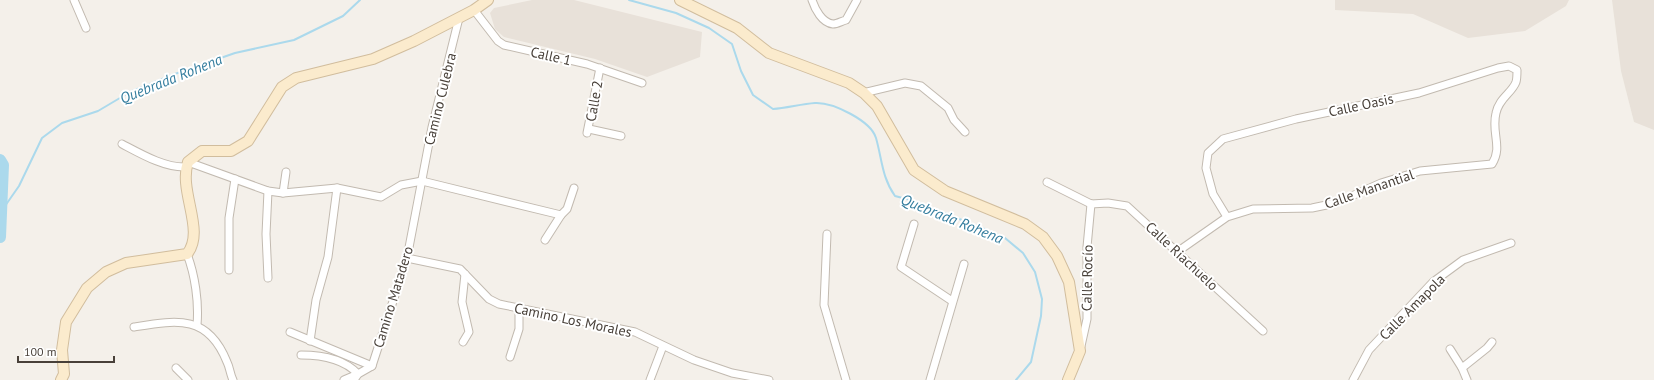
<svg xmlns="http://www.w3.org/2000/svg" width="1654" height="380" font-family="'PT Sans',sans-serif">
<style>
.residential{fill:#e8e1d9}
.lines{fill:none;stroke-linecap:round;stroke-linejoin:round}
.stream{stroke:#abd9ec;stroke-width:2}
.river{stroke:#abd9ec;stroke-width:12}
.street-casing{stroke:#c2bab0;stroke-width:9}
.secondary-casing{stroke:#d1bd9d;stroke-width:12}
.street{stroke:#fff;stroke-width:7}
.secondary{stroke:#fbebcd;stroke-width:10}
.labels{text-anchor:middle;stroke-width:4;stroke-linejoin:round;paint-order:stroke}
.street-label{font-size:14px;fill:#484039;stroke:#fff}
.water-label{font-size:15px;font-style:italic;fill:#347d9e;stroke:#fff}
</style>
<rect width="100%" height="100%" fill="#f4f0ea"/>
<g class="residential">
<path d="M532,0H574L702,32L700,57L647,77L595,59L504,37L495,29L490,13L494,8Z"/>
<path d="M1335,0H1569L1566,6L1525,31L1468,38L1413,14L1335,10Z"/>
<path d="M1612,0H1654V130L1634,122L1621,71Z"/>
</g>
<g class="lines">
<g class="stream">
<path d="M629,0L676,13L709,28L732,44L741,71L753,95L773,109C787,108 801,104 815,103C833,102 871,121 876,138C882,159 882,178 895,196L914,201L982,228L1005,238L1023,253L1035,272L1042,299L1041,316L1031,362L1016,380"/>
<path d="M1,217L5,206L19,186L42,138L62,123L98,111L130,92L172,75L235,53L294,40L343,16L360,0"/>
</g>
<path class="river" d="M0,160L3,165L0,237"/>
<g class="street-casing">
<g id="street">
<path d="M74,0L86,28"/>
<path d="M812,0C815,9 822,23 833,24C837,24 842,21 846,20L857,0"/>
<path d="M474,10L498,41L504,45L587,64L642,83"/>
<path d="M863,93L905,83L921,86L948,108L954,120L965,132"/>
<path d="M589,129L621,136"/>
<path d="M587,133L600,68"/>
<path d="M122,144C141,154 165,168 186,167"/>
<path d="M188,162L268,191L283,193L337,188L381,197L401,185L422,181L561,215L567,209L574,188"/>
<path d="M1047,182L1091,204"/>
<path d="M283,193L286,172"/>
<path d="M1091,204L1108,203L1127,206L1263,331"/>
<path d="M914,224L901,267L952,301"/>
<path d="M827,234L824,305L846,380"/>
<path d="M545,240L561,215"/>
<path d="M1177,252L1227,217L1253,209L1312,208L1336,203L1381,183L1420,171L1492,164C1503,147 1491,133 1496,113C1499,98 1512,93 1516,82C1517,79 1517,73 1517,70L1509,66L1498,68L1419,93L1296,119L1223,139L1208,153L1206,168L1213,194L1227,217"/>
<path d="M187,254C195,275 199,302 197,325"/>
<path d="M407,258L460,269L489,299L499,304L635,332L694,360L732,373L769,380"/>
<path d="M229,270V218L235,179"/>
<path d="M268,278L266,234L268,191"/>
<path d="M134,327C177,320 208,314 227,362C230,368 230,374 233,380"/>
<path d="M290,332L372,366"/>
<path d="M310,341L316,300L328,257L337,188"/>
<path d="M463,342L469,332L462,302L465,274"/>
<path d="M1081,346L1087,319V247L1091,204"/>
<path d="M1450,349L1462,368L1487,348L1492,342"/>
<path d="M301,355C321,355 344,359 358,374L344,380"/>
<path d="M510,357L519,329V309"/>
<path d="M176,368L188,380"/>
<path d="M1462,368L1467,380"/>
<path d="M354,380L358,374L372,366L407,258L432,127L459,18"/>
<path d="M650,380L663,346"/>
<path d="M930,380L964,264"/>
<path d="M1353,380L1369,350L1433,282L1463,260L1511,243"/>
</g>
</g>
<g class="secondary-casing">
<g id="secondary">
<path d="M680,0L737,28L769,53L849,83L864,93L877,106L914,170L945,191L1025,224L1043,237L1057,256L1069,282L1080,351L1068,380"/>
<path d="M61,380L64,374L62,350L66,322L87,288L106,272L126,263L187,254C206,231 178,191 188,162L202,151H231L248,141L282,87L296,78L373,59L414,41L474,10L488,0"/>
</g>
</g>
<use href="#street" class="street"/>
<use href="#secondary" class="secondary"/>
</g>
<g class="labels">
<g class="street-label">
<text transform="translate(551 56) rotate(13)" y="5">Calle 1</text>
<text transform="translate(440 99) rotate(-76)" y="5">Camino Culebra</text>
<text transform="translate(594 101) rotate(-80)" y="5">Calle 2</text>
<text transform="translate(1361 105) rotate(-12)" y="5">Calle Oasis</text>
<text transform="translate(1369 189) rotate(-19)" y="5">Calle Manantial</text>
<text transform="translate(1182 256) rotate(43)" y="5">Calle Riachuelo</text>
<text transform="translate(1087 278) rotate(-89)" y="5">Calle Rocío</text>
<text transform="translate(393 297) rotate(-73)" y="5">Camino Matadero</text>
<text transform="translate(1412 307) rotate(-45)" y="5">Calle Amapola</text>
<text transform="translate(573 320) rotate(12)" y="5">Camino Los Morales</text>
</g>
<g class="water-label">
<text transform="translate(171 79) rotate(-22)" y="5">Quebrada Rohena</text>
<text transform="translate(952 219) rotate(22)" y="5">Quebrada Rohena</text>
</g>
</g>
<path d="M18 356v6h96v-6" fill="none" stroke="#484039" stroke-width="2"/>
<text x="24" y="356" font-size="12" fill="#484039" stroke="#ffffff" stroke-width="3" paint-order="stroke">100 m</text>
</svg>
